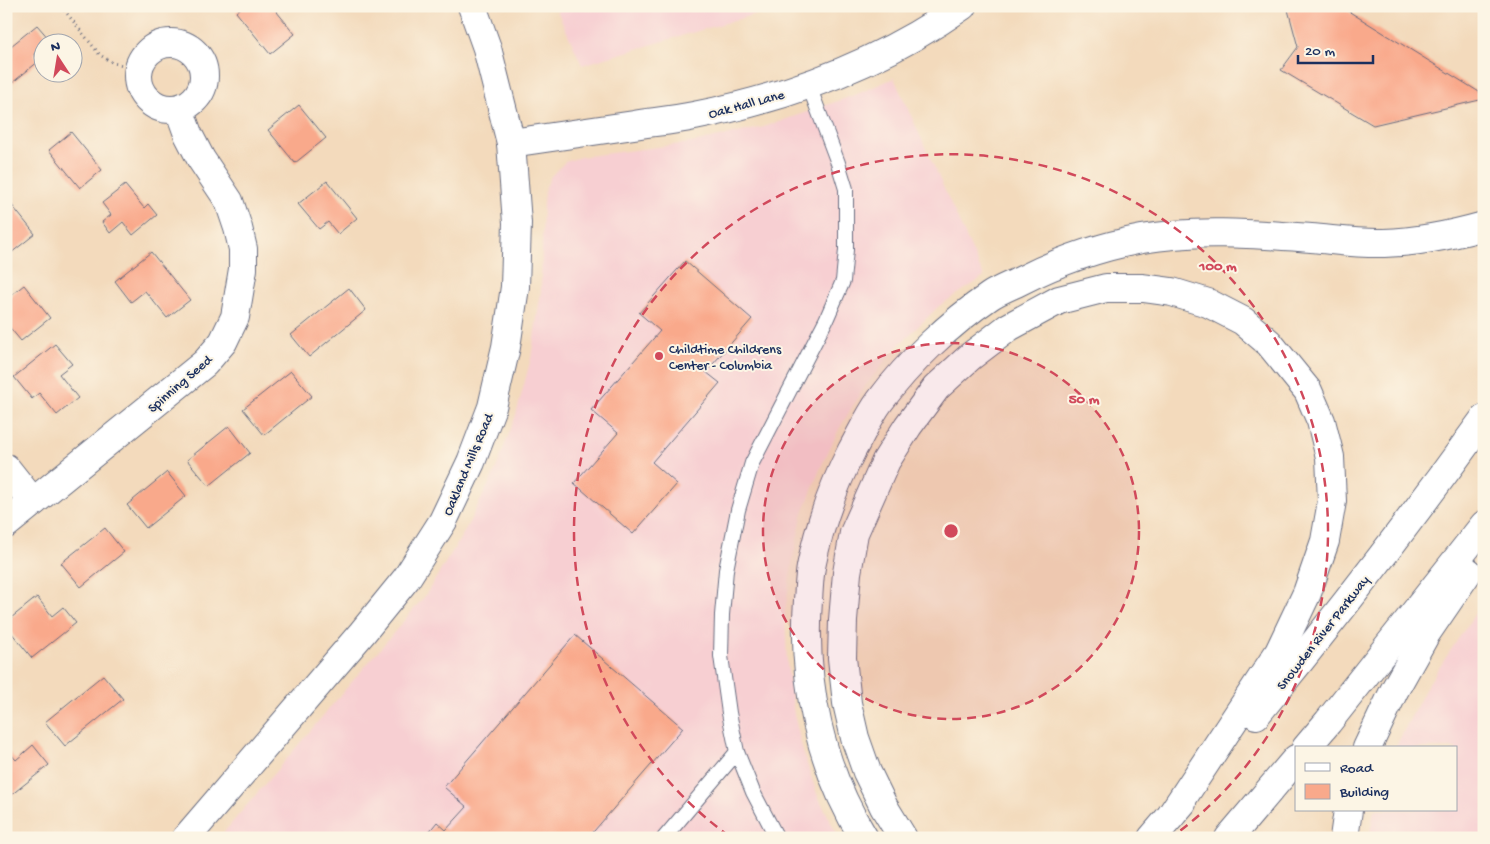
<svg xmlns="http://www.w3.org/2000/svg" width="1490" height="844" font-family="'Gochi Hand',sans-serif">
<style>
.built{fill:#f7cfd2}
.building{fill:#f9a98b}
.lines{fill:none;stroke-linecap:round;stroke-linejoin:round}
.lane-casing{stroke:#676b7f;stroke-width:16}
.street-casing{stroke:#676b7f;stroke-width:30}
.secondary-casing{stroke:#676b7f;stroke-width:30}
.primary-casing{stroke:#676b7f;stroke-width:30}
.path{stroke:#676b7f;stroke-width:3;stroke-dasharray:1 4;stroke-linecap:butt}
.lane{stroke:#fff;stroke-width:14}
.street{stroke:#fff;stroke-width:28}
.secondary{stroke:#fff;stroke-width:28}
.primary{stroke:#fff;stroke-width:28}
.ring{fill:none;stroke:#d1495b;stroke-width:2.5;stroke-dasharray:9 6}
.poi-dot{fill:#d1495b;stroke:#fcf5e5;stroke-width:2}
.labels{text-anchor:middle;stroke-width:4;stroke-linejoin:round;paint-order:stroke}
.street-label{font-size:14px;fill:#1b2f5e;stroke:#fcf5e5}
.poi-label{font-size:14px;fill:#1b2f5e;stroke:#fcf5e5;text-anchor:start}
.centre{fill:#d1495b;stroke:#fcf5e5;stroke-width:2.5}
.ring-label{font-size:15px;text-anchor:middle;font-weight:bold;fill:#d1495b;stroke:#fcf5e5;stroke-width:4;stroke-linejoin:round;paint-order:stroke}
</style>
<rect width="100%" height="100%" fill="#fcf5e5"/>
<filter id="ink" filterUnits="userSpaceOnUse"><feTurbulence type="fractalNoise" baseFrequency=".02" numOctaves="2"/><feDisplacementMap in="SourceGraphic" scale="10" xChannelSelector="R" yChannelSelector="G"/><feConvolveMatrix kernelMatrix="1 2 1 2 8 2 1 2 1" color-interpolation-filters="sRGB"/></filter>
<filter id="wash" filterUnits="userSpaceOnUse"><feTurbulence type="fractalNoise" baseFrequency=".0096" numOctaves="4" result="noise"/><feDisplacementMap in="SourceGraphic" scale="20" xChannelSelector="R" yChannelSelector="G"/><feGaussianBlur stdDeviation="1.12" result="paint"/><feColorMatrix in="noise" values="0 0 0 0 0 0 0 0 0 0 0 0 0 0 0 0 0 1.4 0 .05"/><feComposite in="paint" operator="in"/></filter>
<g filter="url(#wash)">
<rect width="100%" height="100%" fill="#f3dabc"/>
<g class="built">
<path d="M555,6H783L582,65Z"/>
<path d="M894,78L984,277L939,306L897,347L864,387L839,429L820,469L802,516L792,564L785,611L787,663L794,714L803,752L817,794L839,838H219L425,596L463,534L494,474L516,415L531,358L541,291L543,202L545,189L551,176L565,162L580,157L697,142L764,127L855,95Z"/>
<path d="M1484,600V838H1369L1374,810H1456V748H1395L1427,686Z"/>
</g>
<g id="blocks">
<g class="building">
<path d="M243,6H272L295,34L270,54L236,12Z"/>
<path d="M1287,6H1340L1484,95V99L1373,125L1281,70L1298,47Z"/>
<path d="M37,25L50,40L47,42H42V47L34,54L39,61L6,88V50Z"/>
<path d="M299,105L326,138L295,163L268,130Z"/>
<path d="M71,132L102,170L80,188L49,150Z"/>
<path d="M327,181L357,218L338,234L328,222L319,229L298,204Z"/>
<path d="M125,185L144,208L148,204L157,215L133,235L123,222L110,233L102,222L111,215L102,203Z"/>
<path d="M6,198L35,234L6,257Z"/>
<path d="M151,252L190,300L167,318L145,291L131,302L115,281Z"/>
<path d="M685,261L752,319L706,372L720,383L652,462L677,484L633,534L574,483L618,433L591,410L660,331L639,313Z"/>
<path d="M24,285L50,318L21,341L6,323V299Z"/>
<path d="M349,288L366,310L309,357L291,335Z"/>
<path d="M55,344L72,364L59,374L78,398L57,415L39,393L32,399L14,377Z"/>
<path d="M291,371L312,396L264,435L243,409Z"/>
<path d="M229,426L250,453L209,486L187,460Z"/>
<path d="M167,472L186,496L146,528L127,505Z"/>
<path d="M105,528L124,552L81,587L61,563Z"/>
<path d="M37,597L52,616L63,607L76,623L32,658L6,626V622Z"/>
<path d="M575,635L683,728L588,838H424L437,822L446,830L467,807L444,787Z"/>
<path d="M103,675L123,699L65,746L45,722Z"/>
<path d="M33,745L49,765L6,799V756L10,753L16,760Z"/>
</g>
</g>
</g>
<g filter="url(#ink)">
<use href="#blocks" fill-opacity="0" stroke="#676b7f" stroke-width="1"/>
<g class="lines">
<g class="lane-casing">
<g id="lane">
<path d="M664,838L737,752"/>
<path d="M777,838L753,792L737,752L729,713L721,656L722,615L726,570L738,510L752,463L826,320L843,281L846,250V189L838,163L809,86"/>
</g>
</g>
<g class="street-casing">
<g id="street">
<circle cx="171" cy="76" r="33"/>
<path d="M511,143C552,137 593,131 634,125C654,122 675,120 694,116C790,97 881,63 962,6"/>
<path d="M6,468L33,502"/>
<path d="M6,524L205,363L223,342L235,317L243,269V249L238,228L229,201L201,159L188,134L179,109"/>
</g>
</g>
<g class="secondary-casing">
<path id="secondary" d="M186,838L362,633L406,579L443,521L471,462L492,407L506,347L515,287L517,223L511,143L487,48L472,6"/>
</g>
<g class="primary-casing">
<g id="primary">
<path d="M1256,715C1335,619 1411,520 1484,419"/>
<path d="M1306,748L1328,722L1484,525"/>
<path d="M1367,748L1394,691L1427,632L1468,572"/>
<path d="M864,838C820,767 802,683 808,600C809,589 809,578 811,567C819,526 833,487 852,450C861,434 869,416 880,401C909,362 950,323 990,296C999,290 1010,286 1020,281C1059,261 1099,247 1142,239C1196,229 1256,234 1311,238C1335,240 1360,244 1384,243C1418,242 1452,235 1484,226"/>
<path d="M903,838L884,807L867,772L855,738L847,703L842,658L843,620L847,573L854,533L886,461L908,426L936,388L971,356L1009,327L1059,300L1106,288H1143L1172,292L1208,303L1243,321L1269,343L1308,391L1321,421L1330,457L1332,501L1325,541L1307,593L1279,652L1170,817"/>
<path d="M1152,838L1182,803"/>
<path d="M1229,838L1296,759"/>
<path d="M1344,838L1348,810"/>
</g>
</g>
<path class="path" d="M61,6L100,55L113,63L138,68"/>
<use href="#lane" class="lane"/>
<use href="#street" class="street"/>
<use href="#secondary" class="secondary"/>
<use href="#primary" class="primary"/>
</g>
</g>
<circle cx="951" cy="531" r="188" fill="#d1495b" fill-opacity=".12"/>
<g class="ring">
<circle cx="951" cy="531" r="188"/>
<path d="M729 836A377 377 0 1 1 1173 836"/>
</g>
<circle class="poi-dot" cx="659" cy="356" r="5"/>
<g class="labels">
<g class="street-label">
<text transform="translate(746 103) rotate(-15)" y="5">Oak Hall Lane</text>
<text transform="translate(179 383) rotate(-41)" y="5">Spinning Seed</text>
<text transform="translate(467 464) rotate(-67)" y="5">Oakland Mills Road</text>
<text transform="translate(1322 632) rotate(-52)" y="5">Snowden River Parkway</text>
</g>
<g class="poi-label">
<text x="669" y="353">Childtime Childrens<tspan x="669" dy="16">Center - Columbia</tspan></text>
</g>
</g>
<circle cx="951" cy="531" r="8" class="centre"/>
<g class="ring-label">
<text x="1218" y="270">100 m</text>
<text x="1084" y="403">50 m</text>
</g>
<rect width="1490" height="844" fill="none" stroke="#fcf5e5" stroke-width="25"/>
<rect x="1295" y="746" width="162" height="65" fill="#fcf5e5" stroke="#a2a6af"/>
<rect x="1305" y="763" width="25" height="8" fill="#ffffff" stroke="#a2a6af"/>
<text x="1340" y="772" font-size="15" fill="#1b2f5e">Road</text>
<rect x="1305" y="784" width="25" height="15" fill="#f9a98b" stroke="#a2a6af"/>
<text x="1340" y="796" font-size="15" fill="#1b2f5e">Building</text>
<g transform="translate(58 58) rotate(348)"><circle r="24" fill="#fcf5e5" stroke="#a2a6af"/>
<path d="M0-4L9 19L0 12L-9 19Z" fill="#d1495b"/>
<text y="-8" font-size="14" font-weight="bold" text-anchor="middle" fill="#1b2f5e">N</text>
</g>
<path d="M1298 55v8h75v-8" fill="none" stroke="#1b2f5e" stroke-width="2.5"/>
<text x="1305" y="55" font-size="15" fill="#1b2f5e" stroke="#fcf5e5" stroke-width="4" paint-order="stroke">20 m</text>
</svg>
